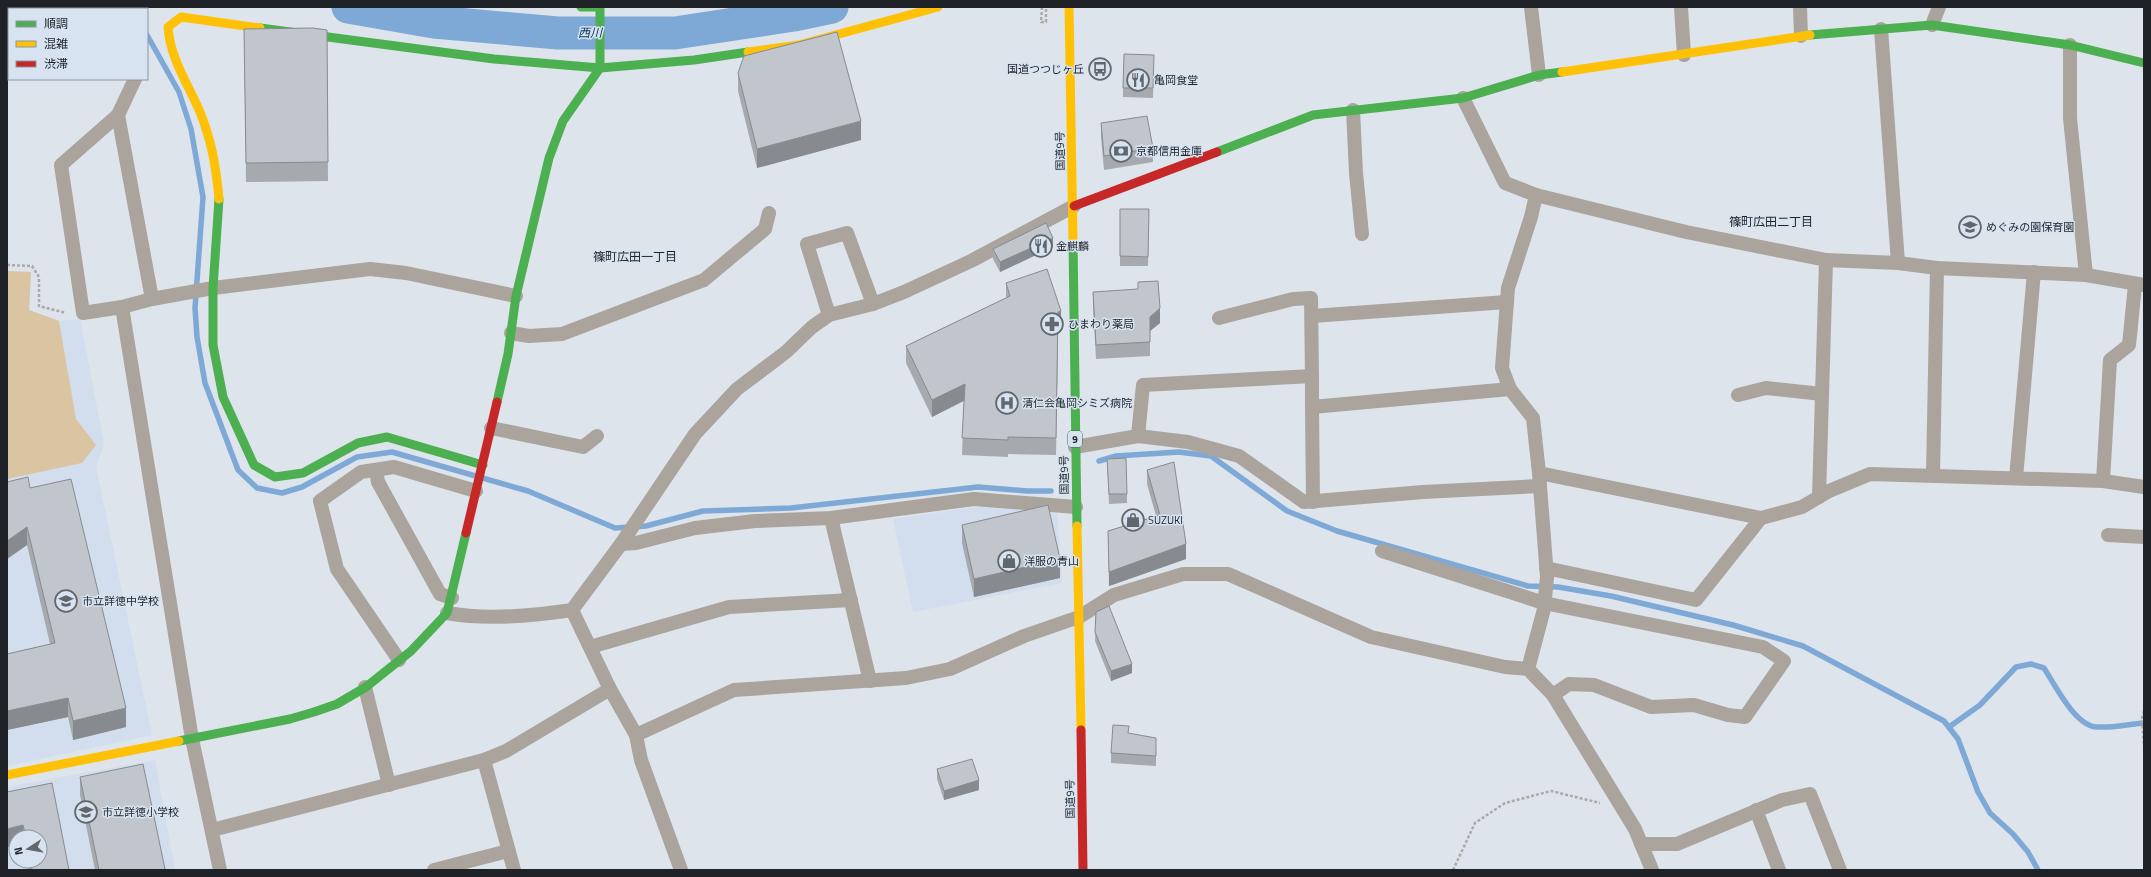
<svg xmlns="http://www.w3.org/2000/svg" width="2151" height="877" font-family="'Titillium Web','Noto Sans JP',sans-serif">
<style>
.built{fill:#d2deed;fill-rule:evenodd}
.green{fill:#dbc4a1}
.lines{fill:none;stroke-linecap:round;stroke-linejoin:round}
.stream{stroke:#7ea9d7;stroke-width:5.5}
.river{stroke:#7ea9d7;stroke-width:33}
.path{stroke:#abaaa8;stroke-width:2.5;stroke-dasharray:3 2;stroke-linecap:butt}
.street{stroke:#aaa49c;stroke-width:14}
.fast{stroke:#4caf50;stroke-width:9}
.slow{stroke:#ffc107;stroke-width:9}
.jam{stroke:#c62828;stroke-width:9}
.wall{fill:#a6aaaf}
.shaded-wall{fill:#878b8f}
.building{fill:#c1c6cc;stroke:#878b8f}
.labels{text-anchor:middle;stroke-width:3;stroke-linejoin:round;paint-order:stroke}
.shield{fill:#d7e3f1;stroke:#565d64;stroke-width:1}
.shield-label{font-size:10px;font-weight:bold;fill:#1f2328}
.poi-label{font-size:11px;fill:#1f2328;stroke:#d7e3f1;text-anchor:start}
.street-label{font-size:11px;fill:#1f2328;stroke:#d7e3f1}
.water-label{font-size:12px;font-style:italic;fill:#09355f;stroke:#d7e3f1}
.neighbourhood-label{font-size:12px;fill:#1f2328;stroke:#d7e3f1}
</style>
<rect width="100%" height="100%" fill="#dde4eb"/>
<g class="built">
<path d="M7,271L31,272L30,310L59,321L80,319L104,444L96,467L152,735L7,766Z"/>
<path d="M985,506L1057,514L1062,583L913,612L893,519Z"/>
<path d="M155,760L175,870H7V787ZM16,837H40V861H16Z"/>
</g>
<path class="green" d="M7,271L31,272L29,310L59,321L76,419L96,445L82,463L7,479Z"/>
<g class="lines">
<g class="stream">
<path d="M132,7L133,9"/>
<path d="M147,35L179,92L191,129L203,197L195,308L197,337L205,383L238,470L257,488L282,493L302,487L357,457L392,452L528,491L615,528L646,526L703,511L791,508L978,487L1027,491H1051"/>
<path d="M1099,461L1116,456L1179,452L1211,456L1287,511L1337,531L1528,586L1558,587L1611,596L1733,625L1803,646L1944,721L1958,739L1978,792L1990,813L2013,834L2028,852L2038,870"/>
<path d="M1949,727L1980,705L2016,667L2031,664L2044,668C2055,685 2075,726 2097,727C2112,728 2129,724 2144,723"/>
</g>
<path class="river" d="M348,7L434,22L558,33H675L794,15L832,7"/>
<g class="path">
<path d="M1042,7L1041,22H1046V7"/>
<path d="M7,265L32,266L39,277V306L66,313"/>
<path d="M2144,711L2142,718L2144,746"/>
<path d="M1453,870L1475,823L1505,803L1551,791L1600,803"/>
</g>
<g class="street">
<path d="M1531,7L1539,75"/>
<path d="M1681,7L1684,55"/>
<path d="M1800,7L1801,36"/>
<path d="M1932,25L1939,7"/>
<path d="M1881,29L1898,263"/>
<path d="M2070,45V118L2086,275"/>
<path d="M1463,98L1505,183L1536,195L1686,232L1826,260L1898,263L1937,268L2086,275L2144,285"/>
<path d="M1353,110L1356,173L1362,234"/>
<path d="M118,115L152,299"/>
<path d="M122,307L83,313L61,165L118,115L135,79"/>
<path d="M829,315L807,244L847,233L873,304"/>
<path d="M1312,316L1507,302"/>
<path d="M1219,318L1293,299L1311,298L1312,376"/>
<path d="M511,333L529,336L562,334L704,280L765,229L769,213"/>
<path d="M1738,395L1766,388L1822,394"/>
<path d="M1312,407L1313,502"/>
<path d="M491,428L583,447L597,436"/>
<path d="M1138,436L1188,442L1239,456L1304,502L1423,492L1540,486"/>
<path d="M1075,447L1138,436L1143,385L1312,376V407L1510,389"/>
<path d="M376,470L378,482L440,594L452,598"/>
<path d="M1539,473L1761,518L1802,507L1829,491L1870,474L2103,481L2144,487"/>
<path d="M1933,475L1937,268"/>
<path d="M2016,478L2034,272"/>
<path d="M2103,481L2110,360L2129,345L2135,285"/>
<path d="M1819,497L1826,260"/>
<path d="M831,518L870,681"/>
<path d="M2108,535L2144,537"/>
<path d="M621,544L636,543L695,528L755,521L831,518L974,499L1076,507"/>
<path d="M1382,551L1544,603L1763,647L1784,661L1745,717L1728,715L1694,705L1651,707L1594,685L1569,684L1553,695"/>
<path d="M1546,568L1696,600L1761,518"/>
<path d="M572,610L610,689L636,735L641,760L681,870"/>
<path d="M447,613C486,620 533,616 572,610L621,544L695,434L737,389L786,352L812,327L829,315L873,304L904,292L971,261L1074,206"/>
<path d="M590,647L729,607L851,600"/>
<path d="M399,660L337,569L320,501L361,472L394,467L476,491"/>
<path d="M1528,669L1544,609L1547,577L1539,473L1533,418L1510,389L1502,368L1508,288L1531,217L1536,195"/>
<path d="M365,687L389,785"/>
<path d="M636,735L734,690L906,678L950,669L1024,636L1079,617L1114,595L1183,574H1228L1371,637L1505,667L1528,669L1553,695L1635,829L1652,870"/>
<path d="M1756,810L1779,870"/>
<path d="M212,830L484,760"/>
<path d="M1641,844H1677L1782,800L1810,794L1840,870"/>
<path d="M220,870L192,739L122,307L152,299L213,288L370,269L406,273L516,296"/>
<path d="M434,870L508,851"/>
<path d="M514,870L484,760L506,751L610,689"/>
</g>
<g class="fast">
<path d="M260,28L494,59L600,68L694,60L748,52"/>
<path d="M1810,35L1932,25L2070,45L2144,63"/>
<path d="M1217,152L1313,115L1463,98L1539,75L1562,72"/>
<path d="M219,199L213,288V345L223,397L254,465L275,477L303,473L358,443L387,437L483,465"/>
<path d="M1073,242L1077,526"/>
<path d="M497,402L508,354L516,296L549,158L563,121L600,68V7H581"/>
<path d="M179,741L290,719L314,712L337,704L366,687L411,651L447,613L466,533"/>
</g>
<g class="slow">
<path d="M1069,7L1073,242"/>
<path d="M748,52L799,45L938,7"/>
<path d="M1562,72L1810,35"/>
<path d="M219,199C216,167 212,142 200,112C188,84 170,58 168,27L181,17L260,28"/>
<path d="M1077,526L1081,730"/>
<path d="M7,775L179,741"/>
</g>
<g class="jam">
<path d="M1074,206L1217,152"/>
<path d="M466,533L497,402"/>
<path d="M1081,730L1083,870"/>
</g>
</g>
<g class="wall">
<path d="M244,29L327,30L328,181L246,182Z"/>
<path d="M1154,55L1153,98L1123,97V88Z"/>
<path d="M738,73L861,140L757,168L738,91Z"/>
<path d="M1101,123L1153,148V162L1104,170L1101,137Z"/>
<path d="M1120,209H1149L1148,266H1120Z"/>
<path d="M1053,247L1000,272L993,259V249Z"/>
<path d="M1006,283L1061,328L1058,329L1056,455L1008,454V457L962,455L964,401L932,417L906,363V346L1006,298Z"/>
<path d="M1093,292L1160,323L1150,331V356L1096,359L1093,306Z"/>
<path d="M1107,459L1127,494V503L1109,504Z"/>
<path d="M1147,470L1186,559L1109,586L1108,531L1156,516L1147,484Z"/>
<path d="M30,488L126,727L73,740L68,717L7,730V654L50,644L27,545L7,559Z"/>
<path d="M962,525L1060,578L974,597L962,543Z"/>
<path d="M1096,612L1132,673L1111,681L1095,641Z"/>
<path d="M1129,734L1156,747V766L1111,763V753Z"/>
<path d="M937,769L979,790L944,800L937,779Z"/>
<path d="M80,777L165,870H95L80,795Z"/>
<path d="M7,792L69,870H28L27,861H40V837H16V845L7,847Z"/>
</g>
<g class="shaded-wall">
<path d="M861,121V140L757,168V149Z"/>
<path d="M1053,238V247L1000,272V262Z"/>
<path d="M1160,308V323L1150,331V317Z"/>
<path d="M1061,311V328L1058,329L1056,455L1058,312Z"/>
<path d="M965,384V400L932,417V400Z"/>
<path d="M27,527V545L7,559V541Z"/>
<path d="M1186,544V559L1109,586V572Z"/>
<path d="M1060,559V578L974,597V579Z"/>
<path d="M1132,664V673L1111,681V671Z"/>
<path d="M68,698V717L7,730V711Z"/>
<path d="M126,708V727L73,740V721Z"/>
<path d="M979,780V790L944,800V791Z"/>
<path d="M23,825V837H16V845L7,847V829Z"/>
</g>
<g class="building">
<path d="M313,28L327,30L328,162L246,163L244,29Z"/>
<path d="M837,32L861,121L757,149L738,73L744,56Z"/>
<path d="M1124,54L1154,55L1153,88H1123Z"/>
<path d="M1147,116L1153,148L1104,156L1101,123Z"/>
<path d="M1120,209H1149L1148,257L1120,256Z"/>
<path d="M1046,223L1053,238L1000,262L993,249Z"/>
<path d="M1047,269L1061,311L1058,312L1056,438L1008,437V440L962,438L965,384L932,400L906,346L1010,296L1006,283Z"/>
<path d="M1158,281L1160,308L1150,317V342L1096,345L1093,292L1138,289V282Z"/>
<path d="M1126,458L1127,494H1109L1107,459Z"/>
<path d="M1174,462L1186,544L1109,572L1108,531L1160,515L1147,470Z"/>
<path d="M28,477L30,488L71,479L126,708L73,721L68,698L7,711V654L55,643L27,527L7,541V482Z"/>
<path d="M1048,505L1060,559L974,579L962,525Z"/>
<path d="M1109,606L1132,664L1111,671L1095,632L1096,612Z"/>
<path d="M1113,725L1129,726L1128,733L1156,738V756L1111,753Z"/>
<path d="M972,759L979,780L944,791L937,769Z"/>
<path d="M143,764L165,869L161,870H99L80,777Z"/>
<path d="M52,783L69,870H32L30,861H40V837H26L23,825L7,829V792Z"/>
</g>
<defs>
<g id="bus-ring" transform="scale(1.15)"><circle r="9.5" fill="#d7e3f1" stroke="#62676c" stroke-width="1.5"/><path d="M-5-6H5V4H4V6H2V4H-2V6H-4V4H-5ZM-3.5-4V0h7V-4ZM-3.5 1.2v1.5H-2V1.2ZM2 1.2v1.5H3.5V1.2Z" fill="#62676c"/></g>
<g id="restaurant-ring" transform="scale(1.15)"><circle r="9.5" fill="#d7e3f1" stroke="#62676c" stroke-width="1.5"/><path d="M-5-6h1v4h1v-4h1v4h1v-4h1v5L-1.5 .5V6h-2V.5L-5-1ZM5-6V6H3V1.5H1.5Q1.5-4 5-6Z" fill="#62676c"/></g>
<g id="bank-ring" transform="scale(1.15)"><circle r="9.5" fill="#d7e3f1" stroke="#62676c" stroke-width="1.5"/><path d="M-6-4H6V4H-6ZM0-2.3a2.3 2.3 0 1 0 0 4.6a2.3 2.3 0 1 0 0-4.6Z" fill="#62676c"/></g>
<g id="school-ring" transform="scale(1.15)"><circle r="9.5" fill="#d7e3f1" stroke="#62676c" stroke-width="1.5"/><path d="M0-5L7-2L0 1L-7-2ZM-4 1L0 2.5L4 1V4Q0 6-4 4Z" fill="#62676c"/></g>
<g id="pharmacy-ring" transform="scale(1.15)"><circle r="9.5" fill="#d7e3f1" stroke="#62676c" stroke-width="1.5"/><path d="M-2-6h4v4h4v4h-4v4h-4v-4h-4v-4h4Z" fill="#62676c"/></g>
<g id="hospital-ring" transform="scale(1.15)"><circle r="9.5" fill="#d7e3f1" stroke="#62676c" stroke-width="1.5"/><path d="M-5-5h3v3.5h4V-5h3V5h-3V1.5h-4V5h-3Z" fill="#62676c"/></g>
<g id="shop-ring" transform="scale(1.15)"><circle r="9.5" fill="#d7e3f1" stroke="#62676c" stroke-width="1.5"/><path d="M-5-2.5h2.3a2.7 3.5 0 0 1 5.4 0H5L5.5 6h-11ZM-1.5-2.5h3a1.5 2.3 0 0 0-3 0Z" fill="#62676c"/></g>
</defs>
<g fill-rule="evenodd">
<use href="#bus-ring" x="1100" y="69"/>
<use href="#restaurant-ring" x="1138" y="80"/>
<use href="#bank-ring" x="1121" y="151"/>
<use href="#school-ring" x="1970" y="227"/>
<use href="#restaurant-ring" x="1041" y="246"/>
<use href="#pharmacy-ring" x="1052" y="324"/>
<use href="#hospital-ring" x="1007" y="403"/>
<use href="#shop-ring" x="1133" y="520"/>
<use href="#shop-ring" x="1009" y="561"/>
<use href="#school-ring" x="66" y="601"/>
<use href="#school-ring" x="86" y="812"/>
</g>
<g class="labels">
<rect class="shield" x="1068" y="431" width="14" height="16" rx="3"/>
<g class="shield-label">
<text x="1075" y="443">9</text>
</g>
<g class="poi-label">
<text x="1084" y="73" text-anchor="end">国道つつじヶ丘</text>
<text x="1154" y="84">亀岡食堂</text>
<text x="1136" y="155">京都信用金庫</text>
<text x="1986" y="231">めぐみの園保育園</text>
<text x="1056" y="250">金麒麟</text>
<text x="1068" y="328">ひまわり薬局</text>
<text x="1022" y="407">清仁会亀岡シミズ病院</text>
<text x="1148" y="524">SUZUKI</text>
<text x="1024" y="565">洋服の青山</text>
<text x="82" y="605">市立詳徳中学校</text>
<text x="102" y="816">市立詳徳小学校</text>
</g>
<g class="street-label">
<text transform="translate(1060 151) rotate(-91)" y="4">国道9号</text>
<text transform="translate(1064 475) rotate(-91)" y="4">国道9号</text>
<text transform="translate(1070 799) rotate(-91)" y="4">国道9号</text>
</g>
<g class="water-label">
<text x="590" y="37">西川</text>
</g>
<g class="neighbourhood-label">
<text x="1771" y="226">篠町広田二丁目</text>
<text x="635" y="261">篠町広田一丁目</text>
</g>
</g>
<rect width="2151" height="877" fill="none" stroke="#1f2328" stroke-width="16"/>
<rect x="8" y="8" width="140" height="72" fill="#d7e3f1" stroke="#8d96a1"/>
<rect x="16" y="21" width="20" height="6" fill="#4caf50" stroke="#8d96a1"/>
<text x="44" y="28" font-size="12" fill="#1f2328">順調</text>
<rect x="16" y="41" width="20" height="6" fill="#ffc107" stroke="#8d96a1"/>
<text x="44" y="48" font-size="12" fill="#1f2328">混雑</text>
<rect x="16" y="61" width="20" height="6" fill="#c62828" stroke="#8d96a1"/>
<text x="44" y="68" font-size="12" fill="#1f2328">渋滞</text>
<g transform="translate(28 849) rotate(258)"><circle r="19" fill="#d7e3f1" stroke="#8d96a1"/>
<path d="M0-3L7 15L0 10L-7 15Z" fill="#62676c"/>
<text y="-6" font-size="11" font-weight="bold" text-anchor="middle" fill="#1f2328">N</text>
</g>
</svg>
